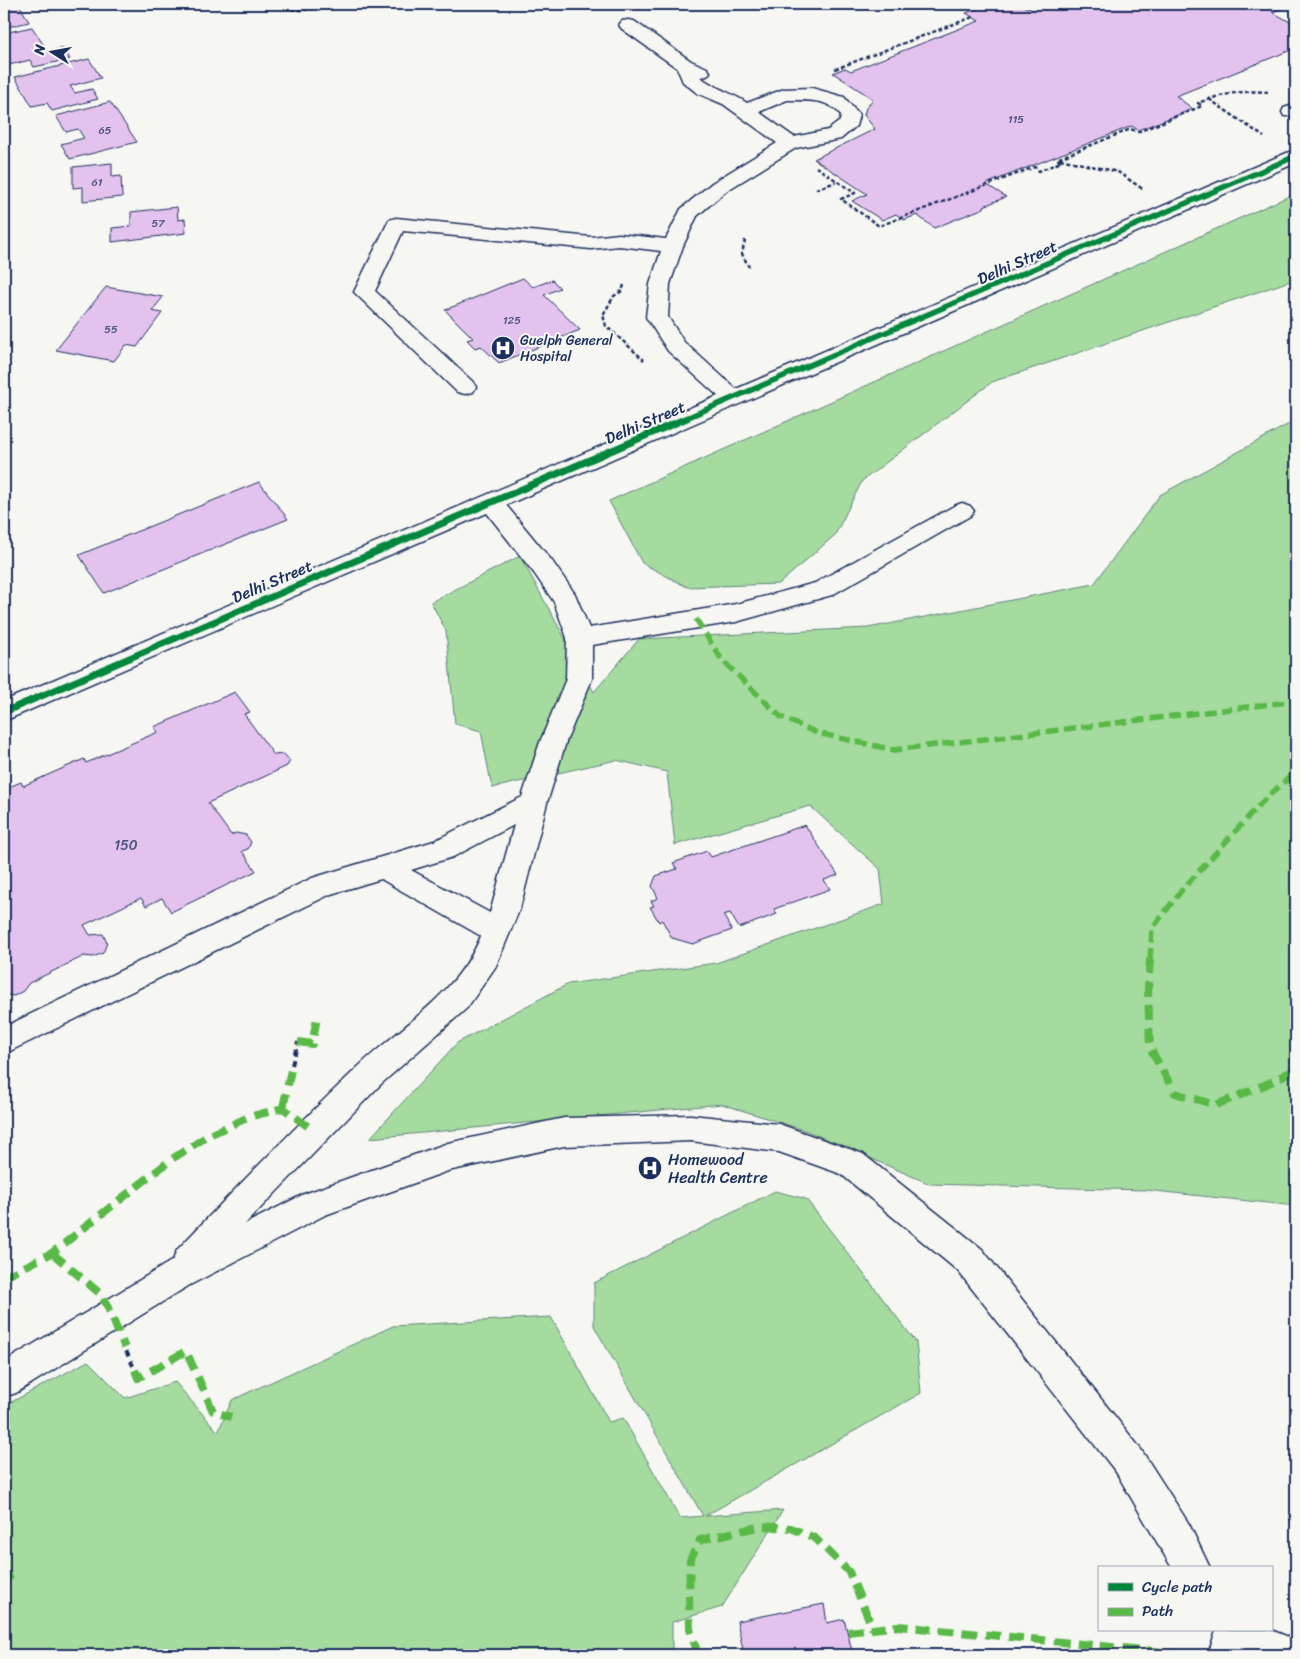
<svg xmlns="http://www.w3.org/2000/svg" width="1300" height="1659" font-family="Sriracha,sans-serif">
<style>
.green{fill:#a5db9e;stroke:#60857e}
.building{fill:#e3c2ee;stroke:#1b2f5e}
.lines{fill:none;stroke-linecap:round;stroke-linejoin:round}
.minor-casing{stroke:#1b2f5e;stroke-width:3}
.path-far1{stroke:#1b2f5e;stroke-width:2.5;stroke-dasharray:4 2.5;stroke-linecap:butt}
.path{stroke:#1b2f5e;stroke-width:4;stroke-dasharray:6 4.5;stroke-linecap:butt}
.minor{fill:#f6f6f2;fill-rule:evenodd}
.quiet-far1{stroke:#58b947;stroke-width:5.5;stroke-dasharray:12 5.5;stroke-linecap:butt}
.quiet{stroke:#58b947;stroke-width:8;stroke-dasharray:15 8;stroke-linecap:butt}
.cycleway-far1-casing{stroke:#f6f6f2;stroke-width:8}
.cycleway-casing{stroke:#f6f6f2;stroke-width:10}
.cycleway-far1{stroke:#00873e;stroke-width:5.5}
.cycleway{stroke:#00873e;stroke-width:7}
.labels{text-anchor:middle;stroke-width:4;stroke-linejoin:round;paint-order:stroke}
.far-number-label{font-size:11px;fill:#4d5482}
.far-poi-label{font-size:14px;fill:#1b2f5e;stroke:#f6f6f2;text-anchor:start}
.number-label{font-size:14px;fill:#4d5482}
.street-label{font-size:16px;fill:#1b2f5e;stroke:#f6f6f2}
.poi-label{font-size:16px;fill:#1b2f5e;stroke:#f6f6f2;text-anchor:start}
</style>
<rect width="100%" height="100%" fill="#f6f6f2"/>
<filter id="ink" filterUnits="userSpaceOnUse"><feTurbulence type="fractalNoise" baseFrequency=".02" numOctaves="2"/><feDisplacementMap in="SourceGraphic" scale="10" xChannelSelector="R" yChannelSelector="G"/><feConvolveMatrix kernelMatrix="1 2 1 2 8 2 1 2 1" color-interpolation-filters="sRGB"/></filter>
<g filter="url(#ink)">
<g class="green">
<path d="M1296,193V279L992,382L862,481L835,535L779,584L687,587L642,563L609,501Z"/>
<path d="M1296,420V1206L1145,1190L930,1184L807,1131L722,1104L370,1138L457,1043L568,984L716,963L884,904L880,869L810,806L675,845L667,772L616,760L492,788L481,731L455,724L446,631L431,602L520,556L594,692L639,639L868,628L1094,584L1160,495Z"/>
<path d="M775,1191L806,1199L916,1342L921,1393L705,1516L783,1510L722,1607L672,1622V1655H4V1406L88,1361L125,1398L175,1382L218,1432L232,1400L393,1326L551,1317L609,1422L623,1418L680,1518L703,1516L594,1326V1283Z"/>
</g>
<g class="building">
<path d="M4,4H19L29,22L4,28Z"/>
<path d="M991,4H1020L1027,8L1041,4H1289L1291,5L1272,12L1296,25V48L1176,96L1193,109L1138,130L1132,126L986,184L1006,197L984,206V208L934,228L917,215L904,220L896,214L882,220L852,201L867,194L814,159L875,129L864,115L866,108L873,99L833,73L845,68L851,71L979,21L966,13Z"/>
<path d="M32,27L48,52L63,48L70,59L34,67L30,60L9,65L4,57V33Z"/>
<path d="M89,59L101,78L70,86L75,93L92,89L98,99L52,111L47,103L32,106L15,77Z"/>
<path d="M110,102L137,142L70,159L61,144L84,138L78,129L66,132L56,116Z"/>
<path d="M112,163V177L121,176L122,197L83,201V187L73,188V167Z"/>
<path d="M177,207L178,220L185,219L186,233L112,242V228L131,226V212Z"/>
<path d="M523,278L533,287L552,280L560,288L544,295L580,330L499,363L481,346L475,348L467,340L473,338L445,310Z"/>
<path d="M106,287L163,297L152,311L162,313L137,347L126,345L114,361L56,350Z"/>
<path d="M259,482L288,519L104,593L79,555Z"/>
<path d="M235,692L250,712L244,714L274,755L284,754L290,761L287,766L208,803L231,835L236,833L246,835L251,842L248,849L242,851L256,871L171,912L162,898L146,906L141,898L84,925L90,935L103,934L107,943L103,953L93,957L84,956L29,983L23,991L14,996L4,994V789L21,782L23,786L84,759L86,763L158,732L154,727Z"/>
<path d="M805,825L838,875L824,880L830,889L774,909L777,914L739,928L730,913L723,915L732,930L693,944L672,938L662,920L659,922L650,907L654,906L651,901L658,898L652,886L656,876L677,869L673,863L707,851L711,857Z"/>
<path d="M824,1604L827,1623L844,1619L853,1655H744L737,1621Z"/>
</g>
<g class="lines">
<g class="minor-casing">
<g id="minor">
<path d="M628,20L634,21L691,61L707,68L710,72L707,76L700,77C715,88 732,93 747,103L784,89L812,88L844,97L859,115L856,126L841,139L796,148L726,191L697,216L683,246L670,284L668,317L684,342L736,389L1289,152L1296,150V163L506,505L552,561L575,594L589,628L736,604L815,583L954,506L962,503L970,506L974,511L970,516L832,595L736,622L592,645V679L566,742L547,803L520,908L496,966L467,1008L381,1084L245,1224L304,1194L448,1143L564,1118L691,1115L779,1124L852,1150L863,1154L982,1249L1140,1448L1189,1524L1210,1568H1172L1116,1472L958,1271L841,1174L779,1152L691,1141L564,1146L448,1171L325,1215L188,1286L16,1393L4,1397V1362L173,1260L177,1250C236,1188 296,1126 358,1067C402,1025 457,995 481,936L381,879L331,894L4,1054V1027L312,878L434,841L522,797L540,742L566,679L567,638L554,602L534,573L487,513L4,721V701L718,396L668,351L646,317L650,284L661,251L619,246L591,249L403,231L375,291L473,382L476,387L473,392L465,394L457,392L354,292L389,220L396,218L591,237L619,234L666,239L681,209L712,183L777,143L723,104L697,93L683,82L677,68L622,29L619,25L622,21ZM787,100C806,100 828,98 841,115L840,121L828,130L794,137L759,112ZM514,825L490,913L411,870L453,857Z"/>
<path d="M1296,104V116H1284L1282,112L1284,108Z"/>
<path d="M1216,1630H1271L1296,1640V1655H1208Z"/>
</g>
</g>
<g class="path-far1">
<path d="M279,4C297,15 316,8 335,4"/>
<path d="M835,69L973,17"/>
<path d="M1209,99L1264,137"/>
<path d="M1060,159L1118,172L1144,190"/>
<path d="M816,167L855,193L841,199L879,226L1035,167L1039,171L1061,162L1057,159L1131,129L1138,132L1202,106L1198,103C1222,94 1243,90 1268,92"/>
<path d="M816,189L836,182"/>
<path d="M745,240L742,254L749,267"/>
<path d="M624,285L622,291L614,296L603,315L606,326L644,360"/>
</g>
<g class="path">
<path d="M292,1065L298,1042"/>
<path d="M126,1351L135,1370"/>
</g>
<use href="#minor" class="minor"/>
<g class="quiet-far1">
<path d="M696,619L722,660L781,717L817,733L894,750L1296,701"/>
<path d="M1150,960L1152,929L1181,891L1262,802L1296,771"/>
</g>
<g class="quiet">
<path d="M1150,959L1148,989L1150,1048L1175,1093L1216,1105L1267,1084L1296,1069"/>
<path d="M298,1042L312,1044L317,1018"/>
<path d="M283,1108L292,1065"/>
<path d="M52,1253L103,1296L125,1348"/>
<path d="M4,1277L52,1253L172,1159L209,1135L249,1117L283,1108L314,1131"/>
<path d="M135,1370L138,1378L186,1351L213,1411L231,1417"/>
<path d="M4,1580L12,1575"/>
<path d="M848,1632L898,1626L1193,1655"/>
<path d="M698,1655L690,1629L689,1596L690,1560L700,1540L762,1526L791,1528L815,1538L849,1572L873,1629"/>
</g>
<g class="cycleway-far1-casing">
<path id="cycleway-far1" d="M684,419L1296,156"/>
</g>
<g class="cycleway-casing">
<path id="cycleway" d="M4,712L687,418"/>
</g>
<use href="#cycleway-far1" class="cycleway-far1"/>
<use href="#cycleway" class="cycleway"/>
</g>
</g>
<defs>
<g id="hospital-disc" transform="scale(1.25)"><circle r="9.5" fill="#1b2f5e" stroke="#f6f6f2"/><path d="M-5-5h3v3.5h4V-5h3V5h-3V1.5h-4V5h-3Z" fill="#fff"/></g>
</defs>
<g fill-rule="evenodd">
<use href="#hospital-disc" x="503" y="348"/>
<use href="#hospital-disc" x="650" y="1168"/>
</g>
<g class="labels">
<g class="far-number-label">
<text x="1016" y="123">115</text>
<text x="105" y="134">65</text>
<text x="97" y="186">61</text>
<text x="158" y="227">57</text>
<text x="512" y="324">125</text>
<text x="111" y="333">55</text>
</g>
<g class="far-poi-label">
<text x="520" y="345">Guelph General<tspan x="520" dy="16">Hospital</tspan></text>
</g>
<g class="number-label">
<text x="126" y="850">150</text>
</g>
<g class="street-label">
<text transform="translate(1017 262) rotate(-24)" y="6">Delhi Street</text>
<text transform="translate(645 422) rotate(-23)" y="6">Delhi Street</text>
<text transform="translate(272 581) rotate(-23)" y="6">Delhi Street</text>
</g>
<g class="poi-label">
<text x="668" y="1165">Homewood<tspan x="668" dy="18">Health Centre</tspan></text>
</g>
</g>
<rect width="1300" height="1659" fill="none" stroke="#f6f6f2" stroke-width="20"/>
<rect x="10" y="10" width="1280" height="1639" fill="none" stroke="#1b2f5e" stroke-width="2" filter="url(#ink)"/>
<rect x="1098" y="1566" width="175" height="65" fill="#f6f6f2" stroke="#9ea6b7"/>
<rect x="1108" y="1583" width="25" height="8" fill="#00873e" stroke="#9ea6b7"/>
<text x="1142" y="1592" font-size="15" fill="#1b2f5e">Cycle path</text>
<rect x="1108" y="1608" width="25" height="8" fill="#58b947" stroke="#9ea6b7"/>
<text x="1142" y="1616" font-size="15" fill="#1b2f5e">Path</text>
<g transform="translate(52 52) rotate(281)" stroke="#f6f6f2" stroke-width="4" paint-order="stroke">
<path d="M0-4L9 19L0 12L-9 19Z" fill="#1b2f5e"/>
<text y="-8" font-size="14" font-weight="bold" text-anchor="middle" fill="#1b2f5e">N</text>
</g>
</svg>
